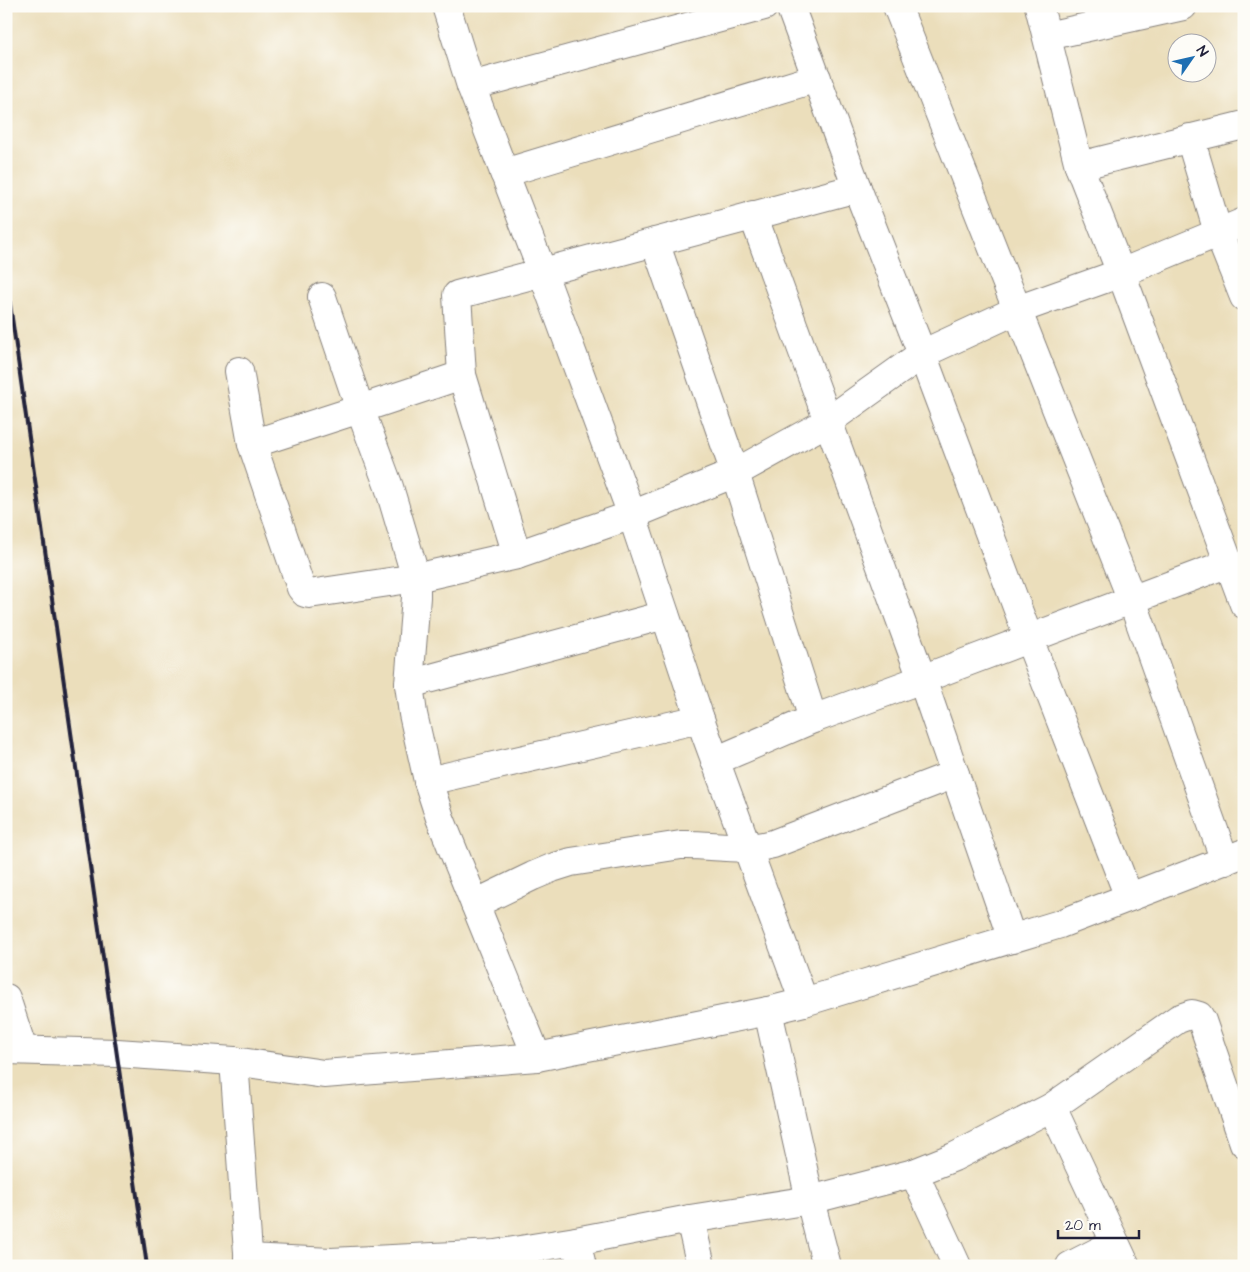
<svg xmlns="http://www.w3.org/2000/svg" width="1250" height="1272" font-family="'Architects Daughter',sans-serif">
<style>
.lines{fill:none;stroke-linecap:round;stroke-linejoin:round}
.minor-casing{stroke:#86807b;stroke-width:30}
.minor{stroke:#fff;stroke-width:28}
.rail{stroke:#22223b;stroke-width:4}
</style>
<rect width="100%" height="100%" fill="#fdfcf7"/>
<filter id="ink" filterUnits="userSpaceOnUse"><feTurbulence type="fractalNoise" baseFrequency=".02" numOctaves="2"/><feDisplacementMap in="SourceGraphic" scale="10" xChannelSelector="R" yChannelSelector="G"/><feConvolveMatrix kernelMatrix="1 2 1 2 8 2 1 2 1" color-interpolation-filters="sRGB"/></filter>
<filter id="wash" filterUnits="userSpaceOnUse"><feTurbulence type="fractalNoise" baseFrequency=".0096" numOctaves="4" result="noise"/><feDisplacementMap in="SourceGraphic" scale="20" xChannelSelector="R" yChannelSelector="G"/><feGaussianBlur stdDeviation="1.12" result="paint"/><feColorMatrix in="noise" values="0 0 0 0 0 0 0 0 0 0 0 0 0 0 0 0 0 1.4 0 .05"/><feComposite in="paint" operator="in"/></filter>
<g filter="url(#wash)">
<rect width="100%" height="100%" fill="#ebdebb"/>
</g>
<g filter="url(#ink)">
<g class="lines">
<g class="minor-casing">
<g id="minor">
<path d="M446,6L471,86L542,271L632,515L700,719L804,1002"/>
<path d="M790,6L857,188L922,354L1029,639L1129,897"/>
<path d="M897,6L1132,600L1225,861"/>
<path d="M1039,6L1079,166L1121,273L1244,604"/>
<path d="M1047,36L1183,6"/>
<path d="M471,86L764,6"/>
<path d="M1190,138L1218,232L1244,297"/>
<path d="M1079,166L1244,125"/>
<path d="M504,173L817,78"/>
<path d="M753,215L922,679L1012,939"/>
<path d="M655,242L735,473L813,719"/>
<path d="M322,297L360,409L389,487L416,578V597L409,684L413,714L428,781L440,818L537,1057"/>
<path d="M239,371L252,444L301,588L305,593L309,594L416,578L517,555L632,515L735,473L827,422L922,354L1017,310L1121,273L1244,222"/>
<path d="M252,444L360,409L462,375"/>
<path d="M517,555L462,375L457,295L857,188"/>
<path d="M409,684L665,615"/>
<path d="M715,761L813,719L922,679L1229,563"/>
<path d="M428,781L700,719"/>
<path d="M475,904L533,876L552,868L571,862L681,845C712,844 743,852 773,844L955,774"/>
<path d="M6,998L23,1050"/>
<path d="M768,1011L810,1200L827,1266"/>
<path d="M6,1050L117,1053L234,1061L324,1074L537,1057L768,1011L804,1002L1060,924L1244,853"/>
<path d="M234,1061L249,1266"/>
<path d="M1052,1107L1126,1266"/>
<path d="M914,1173L957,1266"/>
<path d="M690,1219L701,1266"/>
<path d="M576,1241L582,1266"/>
<path d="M248,1258L331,1262L495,1254L576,1241L690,1219L810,1200L914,1173L954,1157L1052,1107L1178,1019L1192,1014L1199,1016L1202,1021L1244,1143"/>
<path d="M1070,1266L1115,1243"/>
</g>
</g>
<use href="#minor" class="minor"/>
<path class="rail" d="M6,276L147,1266"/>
</g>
</g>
<rect width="1250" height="1272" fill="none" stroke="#fdfcf7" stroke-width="25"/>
<g transform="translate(1192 58) rotate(56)"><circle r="24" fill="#fdfcf7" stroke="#a5a5ac"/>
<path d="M0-4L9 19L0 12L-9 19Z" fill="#1f6fb2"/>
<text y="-8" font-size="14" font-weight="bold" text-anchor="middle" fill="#22223b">N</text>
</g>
<path d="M1058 1230v8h81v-8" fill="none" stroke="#22223b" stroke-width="2.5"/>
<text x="1065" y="1230" font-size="15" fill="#22223b" stroke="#fdfcf7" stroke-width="4" paint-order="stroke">20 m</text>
</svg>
